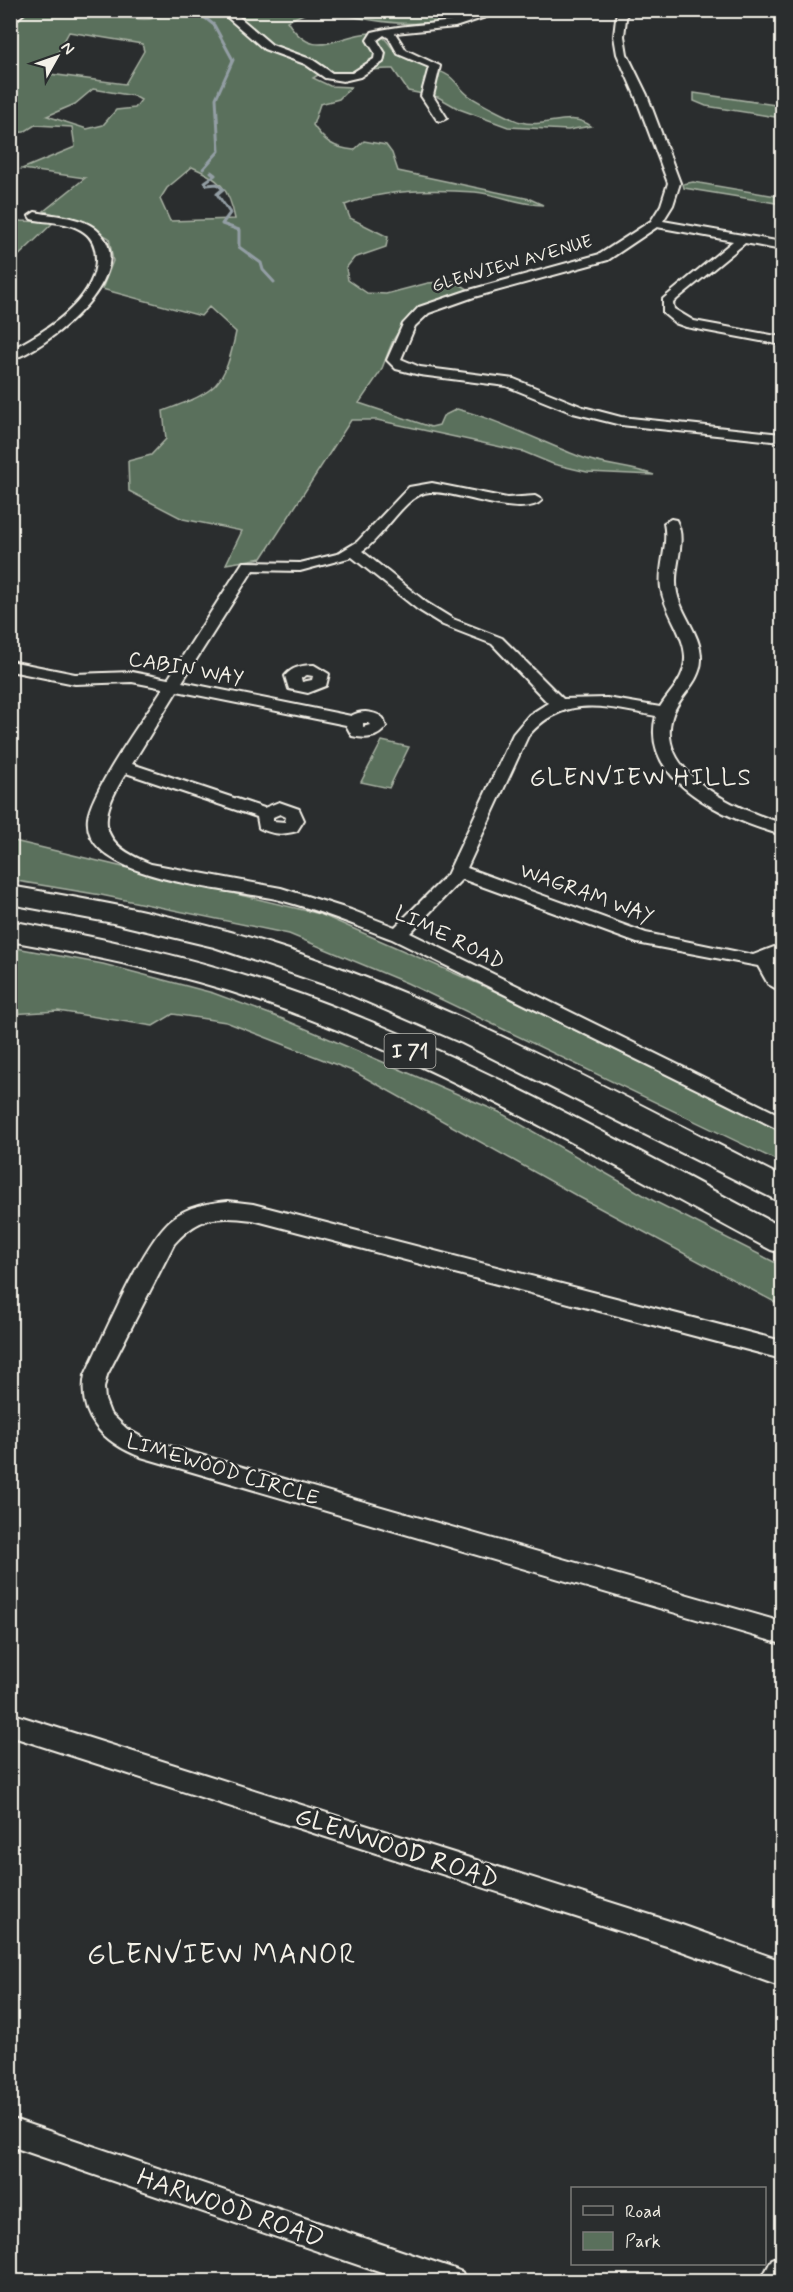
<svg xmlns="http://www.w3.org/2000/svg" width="793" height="2292" font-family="Mynerve,sans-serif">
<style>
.green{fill:#5a705c;stroke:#a7b0a2;stroke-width:1.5;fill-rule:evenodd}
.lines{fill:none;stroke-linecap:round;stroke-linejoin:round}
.stream{stroke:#939ea4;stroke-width:3}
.minor-casing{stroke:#f4f1e8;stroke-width:4}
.highway-casing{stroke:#f4f1e8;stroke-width:4}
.minor{fill:#2a2d2e;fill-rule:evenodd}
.highway{fill:#2a2d2e;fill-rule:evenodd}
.labels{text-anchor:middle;stroke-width:5;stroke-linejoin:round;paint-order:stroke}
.far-street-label{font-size:18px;fill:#f4f1e8;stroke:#2a2d2e}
.shield{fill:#2a2d2e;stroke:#b7b6b0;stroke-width:1.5}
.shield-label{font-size:20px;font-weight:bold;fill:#f4f1e8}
.street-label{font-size:21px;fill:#f4f1e8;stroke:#2a2d2e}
.quarter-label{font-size:24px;letter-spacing:1.5px;fill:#f4f1e8;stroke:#2a2d2e}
.near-street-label{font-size:26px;fill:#f4f1e8;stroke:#2a2d2e}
.near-quarter-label{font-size:28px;letter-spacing:1.5px;fill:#f4f1e8;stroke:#2a2d2e}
</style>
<rect width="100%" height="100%" fill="#2a2d2e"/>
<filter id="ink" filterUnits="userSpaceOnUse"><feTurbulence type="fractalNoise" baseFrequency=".0167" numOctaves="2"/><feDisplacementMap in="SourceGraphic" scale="12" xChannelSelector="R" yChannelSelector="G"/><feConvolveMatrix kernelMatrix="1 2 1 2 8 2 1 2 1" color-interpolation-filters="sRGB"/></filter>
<g filter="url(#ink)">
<g class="green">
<path d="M11,10L116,11L114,12C130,19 150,23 166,13L164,10L326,11L306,13L287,21C315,64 335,34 371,33C386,32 389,48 399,55C413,65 434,66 449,76C456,81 461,90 468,95C476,101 512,120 521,122C545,129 569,110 591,126L568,130L508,127L459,109L438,97L408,91L393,69C368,68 344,75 318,75L313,78L330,86L351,87L339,99L320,104L313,125C324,141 333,148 354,150L364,141L386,145L392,153L398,171L530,199L543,205C519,205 498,194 475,192C435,189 382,189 345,205L350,218L388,237L386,247L354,258L346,268L348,280L367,293L386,294L428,283L455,281L471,291L431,302L409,316L393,340L381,371L359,403L431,427L439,425L443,416L457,409C499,420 537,440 578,456C602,466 629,466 654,475L587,472L553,464L524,452L469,440L377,420H351L262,558L226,564L242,531L183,519L129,491L128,461L151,455L166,439L163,411C216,391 224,389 236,332L209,307L201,316L102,289L113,261L109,238L81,222L44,211L85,178L22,169L75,147L72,127L35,125L24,132L11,133ZM69,32L142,44L144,51L125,84L50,74L55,58ZM93,89L134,96L141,100L135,108L116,110L103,125L87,129L47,116L75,104ZM192,167C220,179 229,188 235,219L170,221L160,199L167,188Z"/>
<path d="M329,11H424L438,19L457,15L458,11H495C429,27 395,28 329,11Z"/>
<path d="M694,93L782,106V118L706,106L694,101Z"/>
<path d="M693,182L782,197V204L684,188L683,184Z"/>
<path d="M11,215L20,221L54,222L11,263Z"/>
<path d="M382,741L409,747L389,788L361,782Z"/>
<path d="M10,840L320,914L488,988L782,1131V1163L407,983L289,934L101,895L11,880Z"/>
<path d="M11,947L103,964L213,993L283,1019L499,1112L654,1201L782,1266V1306L579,1197L355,1072L226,1022L173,1014L153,1026L58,1011L11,1014Z"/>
</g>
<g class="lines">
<g class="stream">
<path d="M195,10L214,25L233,60L216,98L219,151L203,169"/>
<path d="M211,172L215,175L205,182L207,185L217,184L223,189L217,194L230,213L222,224L239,230V247L261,263L263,270L274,282"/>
</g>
<g class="minor-casing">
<g id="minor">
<path d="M16,10H28L10,25V16Z"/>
<path d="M219,10H231L272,45L313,60L332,73H352L374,59L375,53L367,40L372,32C399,25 425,25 452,21C471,19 487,10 507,10L455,27L395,33L406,50L440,66L433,96L447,118L441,121L437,120L421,96L429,67L398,54L389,38L384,35L377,40L385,53L383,62L360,77L343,81L325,78L305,64L264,49Z"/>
<path d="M617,10H627L624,36L627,54L647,95L680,183L673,205L663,221L782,242V250L745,243L677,299L673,303L674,309L694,321L782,337V345L686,327L675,323L663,313V299L733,241L657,227L608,260L474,297L429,313L415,326L401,359L420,367L514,379L583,407L621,417L782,434V442L621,425L573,413L506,386L420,375L396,369L387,360L403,324L419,307L466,291L600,254L651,221L661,205L668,183L635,95L617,54L614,36Z"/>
<path d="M35,212C53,216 77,216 93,227C149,267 49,349 10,360V350C43,333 95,302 96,260C96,249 94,239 84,232C69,221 48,223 31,219L29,216Z"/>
<path d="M432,483L507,498L535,496L542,500C524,520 454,490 430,492C405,493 384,538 362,551L427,603L453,619L502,638L563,699L607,698L660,707C667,696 676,687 681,676C696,644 665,618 661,588C658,566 669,545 664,523L671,519L676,520C687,539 675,563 676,583C676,611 702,632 701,660C700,684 678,696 672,717C655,774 740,811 782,823V835C732,821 639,783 656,716C607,707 565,693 528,736L467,868L646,933L753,955L782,944V959L774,963L782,976V992L768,984L758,966L637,943L462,879L410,933L782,1116V1131L392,939C355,925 318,910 280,900C237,889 81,882 88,818C91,791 146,715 163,688L132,682L75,684L10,671V661L75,674L132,672L168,679L243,562L300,563L337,554L357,542L409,487ZM352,557L417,609L443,625L492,644L548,703L529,715L513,734L447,875L395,927L351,910L281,888L151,864C96,843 98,818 126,773L257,817L259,828C274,835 281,835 297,831L304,820L299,809L279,802L264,808L132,764L177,691L346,725L352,736C366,739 377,739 386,727L383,718C374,711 361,710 351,716L182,682L253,570L300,571ZM363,723H368L370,725L363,727ZM280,814L286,817L285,822L273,821V817Z"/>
<path d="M314,665L329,674L326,686L308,693L289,689L285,676C292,667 303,665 314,665ZM307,675L313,676L312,680L302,682L301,678Z"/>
<path d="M228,1201L253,1204L782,1341V1359L253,1220C217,1216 200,1215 174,1244L107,1375L104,1388L105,1400L110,1413L127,1429L145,1439L782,1622V1644L141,1457C104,1443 77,1417 85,1375C103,1338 143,1242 172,1219C188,1206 208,1203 228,1201Z"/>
<path d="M10,1713L679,1924L782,1961V1987L679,1950L10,1736Z"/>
<path d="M10,2118L452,2268L462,2272L466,2282H408L10,2146Z"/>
<path d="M782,2255V2282H760L772,2259Z"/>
</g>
</g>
<g class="highway-casing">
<g id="highway">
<path d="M10,886C104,902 198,919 289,950C461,1007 621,1096 782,1177V1203L462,1043L335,988L214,947L113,923L10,904Z"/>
<path d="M10,921C101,938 192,957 279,987C455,1047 618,1141 782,1227V1253L771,1250C604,1161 437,1061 257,1000C177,973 94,956 10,941Z"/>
</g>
</g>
<use href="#minor" class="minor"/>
<use href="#highway" class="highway"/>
</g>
</g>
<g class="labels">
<g class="far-street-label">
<text transform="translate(512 263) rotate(-16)" y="6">GLENVIEW AVENUE</text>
</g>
<rect class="shield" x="384.5" y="1034" width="51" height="34" rx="4.5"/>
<g class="shield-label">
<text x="410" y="1058">I 71</text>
</g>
<g class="street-label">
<text transform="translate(186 668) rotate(10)" y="7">CABIN WAY</text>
<text transform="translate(587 893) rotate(20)" y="7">WAGRAM WAY</text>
<text transform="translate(450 937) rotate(26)" y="7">LIME ROAD</text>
<text transform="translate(223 1469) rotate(17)" y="7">LIMEWOOD CIRCLE</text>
</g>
<g class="quarter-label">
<text x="641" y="785">GLENVIEW HILLS</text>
</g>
<g class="near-street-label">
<text transform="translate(397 1847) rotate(18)" y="9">GLENWOOD ROAD</text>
<text transform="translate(231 2207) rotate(19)" y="9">HARWOOD ROAD</text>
</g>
<g class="near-quarter-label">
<text x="222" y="1963">GLENVIEW MANOR</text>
</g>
</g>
<rect width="793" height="2292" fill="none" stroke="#2a2d2e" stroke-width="36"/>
<rect x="18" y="18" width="757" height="2256" fill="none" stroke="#f4f1e8" stroke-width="2" filter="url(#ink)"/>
<rect x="571" y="2187" width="195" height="78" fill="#2a2d2e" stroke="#7b7b78" stroke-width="1.5"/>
<rect x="583" y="2206" width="30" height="9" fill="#2a2d2e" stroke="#7b7b78" stroke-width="1.5"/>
<text x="625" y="2217" font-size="18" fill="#f4f1e8">Road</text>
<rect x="583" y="2232" width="30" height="18" fill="#5a705c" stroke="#7b7b78" stroke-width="1.5"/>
<text x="625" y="2247" font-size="18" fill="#f4f1e8">Park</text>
<g transform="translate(57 57) rotate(50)" stroke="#2a2d2e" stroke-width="4.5" paint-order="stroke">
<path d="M0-4.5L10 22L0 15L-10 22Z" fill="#f4f1e8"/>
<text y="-9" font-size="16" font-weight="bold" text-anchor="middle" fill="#f4f1e8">N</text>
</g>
</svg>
